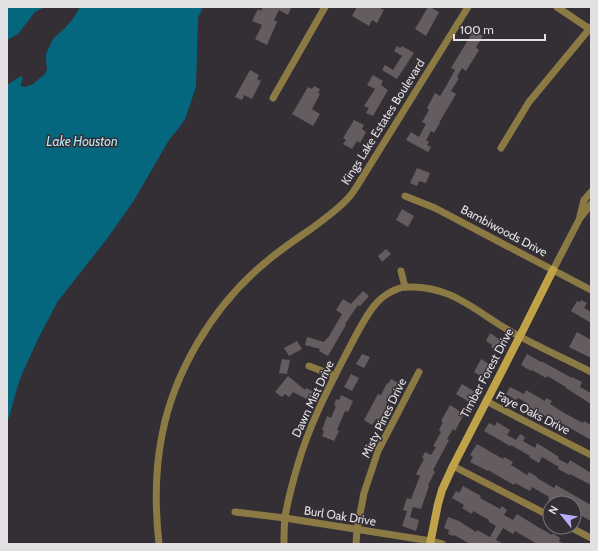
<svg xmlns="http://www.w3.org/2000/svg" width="598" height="551" font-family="Cabin,sans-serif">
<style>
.water{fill:#04677e}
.building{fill:#655c5f}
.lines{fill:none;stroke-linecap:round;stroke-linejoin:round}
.street{stroke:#8c7a45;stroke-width:7}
.secondary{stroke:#c0a349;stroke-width:8}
.labels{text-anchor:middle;stroke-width:3;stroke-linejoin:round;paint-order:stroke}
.street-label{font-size:12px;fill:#e3e0e4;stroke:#332f35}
.water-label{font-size:13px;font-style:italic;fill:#b5e5f6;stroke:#332f35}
</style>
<rect width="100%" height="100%" fill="#332f35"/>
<g class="water">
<path d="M7,7H45L35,12L18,34L7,40Z"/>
<path d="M80,7H203L198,18L196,87L185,119L178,129L169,140L133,202L106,240L58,301L38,339L22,374L18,385L9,417L7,420V85L21,76L23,79L21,83V86L25,87L33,84L45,74L47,69L46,59V54L53,39L65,28L73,19Z"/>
</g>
<g class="building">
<path d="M263,7H288L291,8L288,15L279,10L274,20L277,22L267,45L255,39L262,25L252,21L258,9L261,11Z"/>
<path d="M357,7H378L384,10L377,23L372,20L369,26L352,16Z"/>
<path d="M428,7H430L439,12L426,36L415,29Z"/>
<path d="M474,30L483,36L476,47L479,50L466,71L462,68L457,77L459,78L451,91L456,94L439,123H440L434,133L431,131L426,140L429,142L427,145L431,147L428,152L406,140L411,132L419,137L426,124L422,122L429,110L427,108L435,93L440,96L445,88L455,70L451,68Z"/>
<path d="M397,46L400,48L402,46L414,53L397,79L382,70L385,65L393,70L402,56L394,51Z"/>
<path d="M250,70L259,75L257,79L261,81L252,99L244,95L242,100L235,97Z"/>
<path d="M373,75L383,81L381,85L388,90L373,116L366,113L369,108L364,106L375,89L367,85Z"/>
<path d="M314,86L320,89L318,93L320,94L312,109L320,114L313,126L292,114L308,87L312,89Z"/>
<path d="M354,120L364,125L362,129L366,132L360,143L357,141L352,149L343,144L346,140L343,138Z"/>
<path d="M417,168L430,173L426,183L419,181L417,186L410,183Z"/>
<path d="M402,209L414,216L408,227L396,220Z"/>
<path d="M386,249L391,254L382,262L378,256Z"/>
<path d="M363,291L369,296L360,306L358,305L345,324L346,325L328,356L319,351L320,349L305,345L307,337L324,342L327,338H328L342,314L336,310L343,299L351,304Z"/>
<path d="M581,300L587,303L584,308L591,312V323L571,311L577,301L580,302Z"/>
<path d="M577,332L591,340V358L569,347Z"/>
<path d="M490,333L502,341L497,351L491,347L492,345L486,341Z"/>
<path d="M297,341L302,349L289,356L284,348Z"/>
<path d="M362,354L370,357L364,368L356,364Z"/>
<path d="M527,354L541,362V361L572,378V377L582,382L580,387L591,393V404L566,388V387L547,376L546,378L532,370L531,371L521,365Z"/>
<path d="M282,359L290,360L287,374L279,373Z"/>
<path d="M481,359L489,364L482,377L474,372Z"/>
<path d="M351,374L359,378L352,391L344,387Z"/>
<path d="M288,376L305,390L306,388L314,392L310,401L293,392L289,397L285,394L282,397L275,392Z"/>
<path d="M391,379L398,383L390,395L386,405L387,406L379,420L376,419L372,425L364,420L378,394L381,395L387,383L388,384Z"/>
<path d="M462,384L475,392L469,402L456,394Z"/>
<path d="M510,387L524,394L526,390L545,401L546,398L552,401L550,404L566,414L583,423L584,421L591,425V440L556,420L555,422L531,408V409L525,406L527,403L518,398L516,400L506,394Z"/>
<path d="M341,395L353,401L348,412L345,411L337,430L339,431L334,441L322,436L324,431L322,430L327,416L331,418L336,406L334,405L336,399L339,400Z"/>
<path d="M450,405L464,414L455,431L453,429L447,439L449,440L433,470L435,472L428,485L429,486L421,509L413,507L410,517L419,520L416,531L402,526L407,511L403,510L407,498L411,499L420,476L416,474L424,459L422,458L425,452L431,455L436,447L433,446L441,432L439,430L443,422L441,421Z"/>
<path d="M497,422L510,430L507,435L516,440L520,434L525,437L523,441L535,448L537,443L559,457L558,459L568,464L570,460L591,473V485L570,474L569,475L558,469L559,467L542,457L539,463L529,457L530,456L511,445L510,446L484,431L489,423L495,426Z"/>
<path d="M477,444L503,459L504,457L513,462L511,465L527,475L529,472L537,477V478L554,488L556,485L591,505V521L574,512V503H554L548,499L549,497L532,487L530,491L515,483L514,485L488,470V471L470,462L473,457L470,455Z"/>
<path d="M463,486L481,496L480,498L500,509L502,506L507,510L504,515L513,520L517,514L538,527L552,535L553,533L560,538L559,541L564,544H537L515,531L513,534L503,528L496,540L504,544H470L454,535L453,536L448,534L449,530L444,528L448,517L459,521L476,532L477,530L490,537L496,526L489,522V520L473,511L472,514L462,508L464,505L452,498L456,491L459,493Z"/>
</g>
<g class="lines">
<g class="street">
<path d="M557,7L591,30"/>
<path d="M273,98L325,7"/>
<path d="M501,148L529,102L591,27"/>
<path d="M405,196L435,208L591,290"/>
<path d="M580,216L584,200L591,192"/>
<path d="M553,270L580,218L591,204"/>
<path d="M401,271L405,287"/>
<path d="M309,366L335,376"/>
<path d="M486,401L591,455"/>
<path d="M453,466L550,516"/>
<path d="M235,512L285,518L431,541L442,544"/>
<path d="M570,527L591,538"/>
<path d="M159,544C155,508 155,470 162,435C174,372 212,309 260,267C276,253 293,241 311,229C324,219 339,209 350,196C355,190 358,184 362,178L468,7"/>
<path d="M284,544C284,535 284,526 285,517C288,499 293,481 298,464C309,426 327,391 345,356C354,340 362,321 374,306C381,297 395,287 407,287C451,285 475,311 510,331C536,346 564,358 591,372"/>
<path d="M356,544L357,530L364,493L378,451L419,372"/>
</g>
<path class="secondary" d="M430,544L438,504L442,490L453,466L520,336L553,270"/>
</g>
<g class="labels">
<g class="street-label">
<text transform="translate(383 122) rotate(-58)" y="4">Kings Lake Estates Boulevard</text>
<text transform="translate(504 231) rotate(28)" y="4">Bambiwoods Drive</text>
<text transform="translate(487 373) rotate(-62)" y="4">Timber Forest Drive</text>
<text transform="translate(313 399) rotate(-65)" y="4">Dawn Mist Drive</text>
<text transform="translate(533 413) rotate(27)" y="4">Faye Oaks Drive</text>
<text transform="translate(384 418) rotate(-64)" y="4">Misty Pines Drive</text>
<text transform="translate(340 516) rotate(9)" y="4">Burl Oak Drive</text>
</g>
<g class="water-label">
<text x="82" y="146">Lake Houston</text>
</g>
</g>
<rect width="598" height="551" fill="none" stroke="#e3e0e4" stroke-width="16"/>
<g transform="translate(562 515) rotate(300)"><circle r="19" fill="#332f35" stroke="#79767b"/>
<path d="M0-3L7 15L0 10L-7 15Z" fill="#b6acf8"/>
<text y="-6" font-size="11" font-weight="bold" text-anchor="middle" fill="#e3e0e4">N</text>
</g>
<path d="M454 34v6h91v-6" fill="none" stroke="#e3e0e4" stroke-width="2"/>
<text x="460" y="34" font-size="12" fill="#e3e0e4" stroke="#332f35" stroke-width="3" paint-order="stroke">100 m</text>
</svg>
